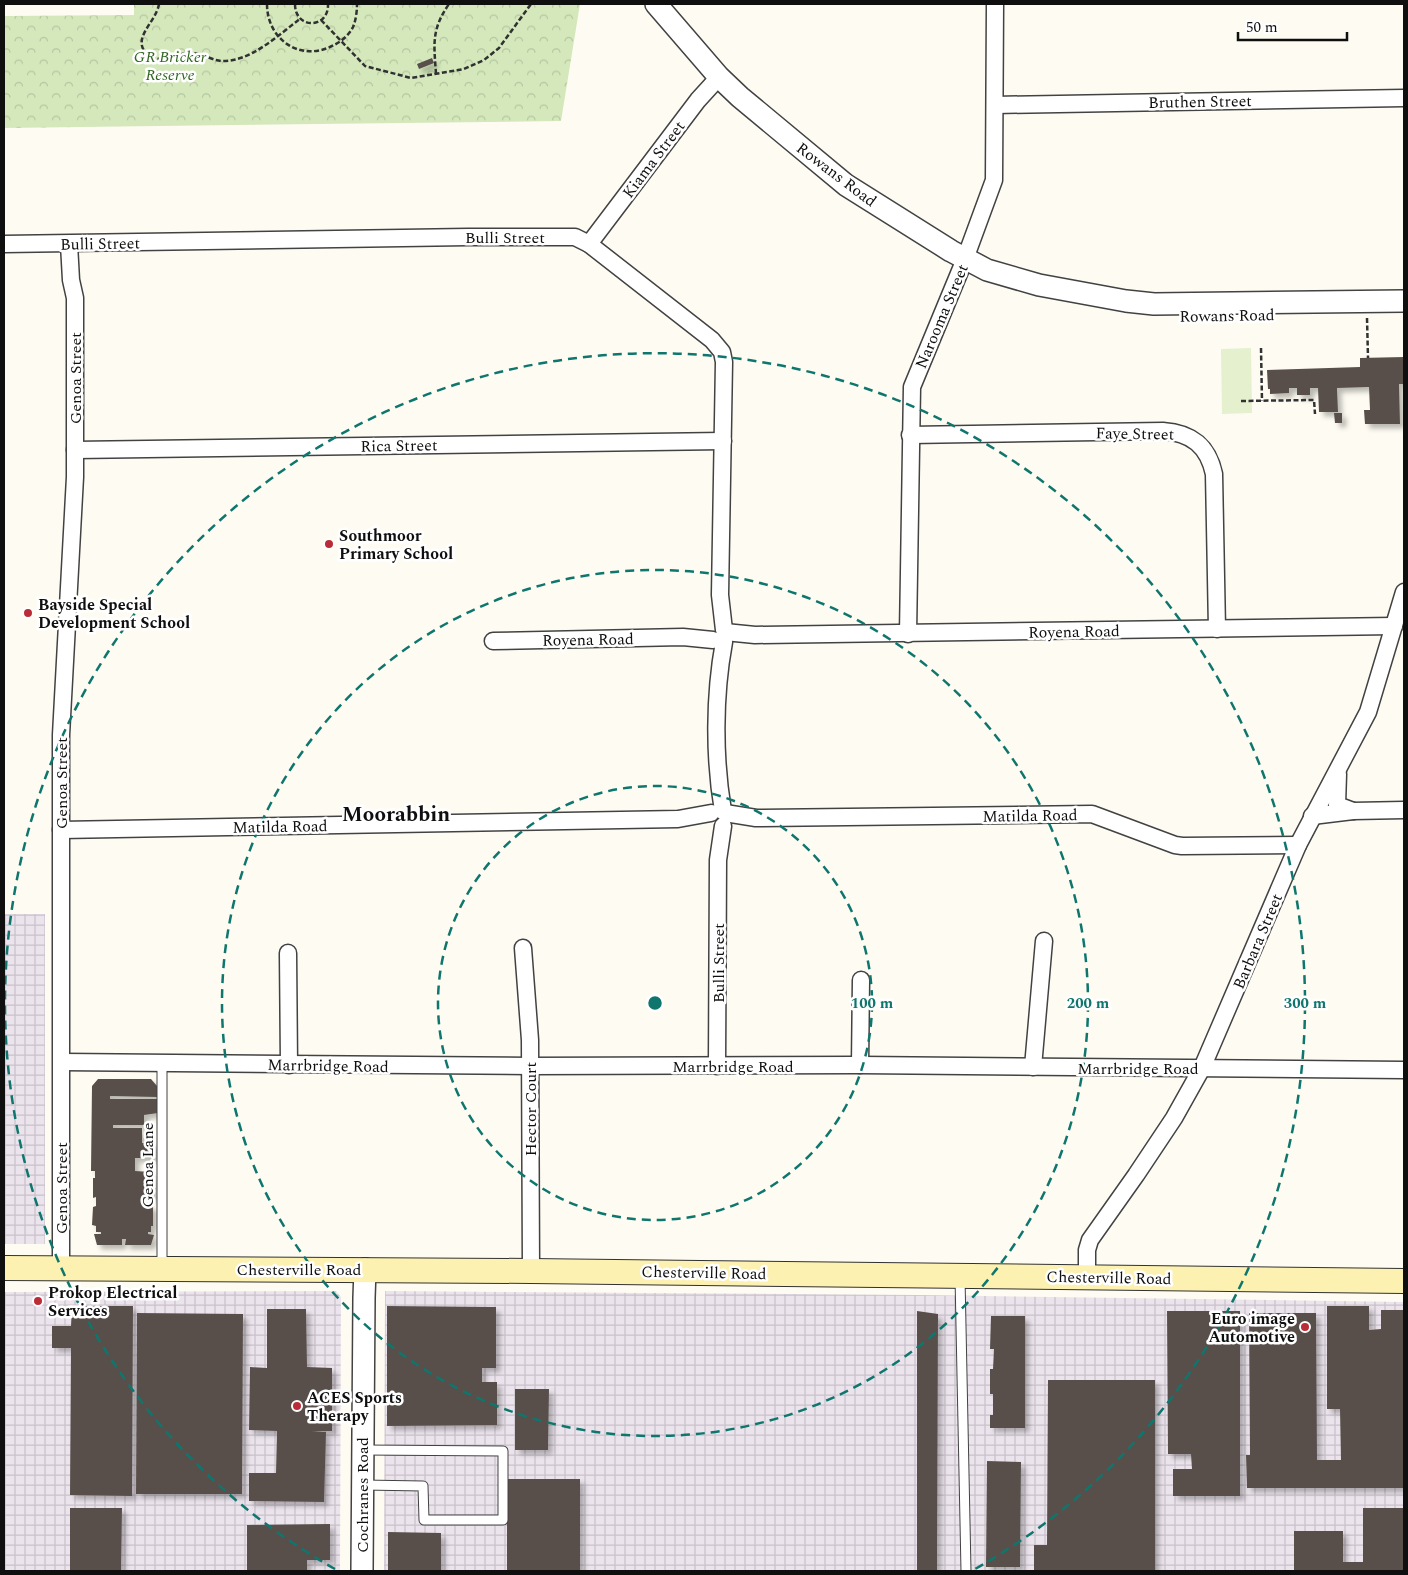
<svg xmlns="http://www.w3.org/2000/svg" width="1408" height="1575" font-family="Spectral,serif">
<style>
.industrial{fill:url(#industrial-grid)}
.park{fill:url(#park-crowns)}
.pitch{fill:#e5f0ce}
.building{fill:#58504c;filter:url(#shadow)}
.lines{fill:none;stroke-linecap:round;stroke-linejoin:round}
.service-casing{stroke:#424242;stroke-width:11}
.minor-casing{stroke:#424242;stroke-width:19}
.tertiary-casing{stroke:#424242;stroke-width:24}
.secondary-casing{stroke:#313131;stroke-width:26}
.path{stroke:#313131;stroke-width:2.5;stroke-dasharray:5 2.5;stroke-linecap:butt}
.service{stroke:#fff;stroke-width:9}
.minor{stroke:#fff;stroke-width:16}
.tertiary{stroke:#fff;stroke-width:21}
.secondary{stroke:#fcf1b0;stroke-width:24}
.ring{fill:none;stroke:#0f766e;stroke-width:2.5;stroke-dasharray:9 6}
.poi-dot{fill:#ba2c37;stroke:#fff;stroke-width:2}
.labels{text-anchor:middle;stroke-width:5;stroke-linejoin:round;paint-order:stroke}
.park-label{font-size:16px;font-style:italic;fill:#316521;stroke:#fff}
.street-label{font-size:16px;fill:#0f0f0f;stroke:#fff}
.poi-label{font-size:16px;font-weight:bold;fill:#0f0f0f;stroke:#fff;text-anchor:start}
.district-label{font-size:21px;font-weight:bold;fill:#0f0f0f;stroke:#fff}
.centre{fill:#0f766e;stroke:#fff;stroke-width:2.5}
.ring-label{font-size:15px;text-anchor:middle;font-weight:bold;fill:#0f766e;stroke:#fff;stroke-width:5;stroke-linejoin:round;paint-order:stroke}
</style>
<defs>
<pattern id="industrial-grid" width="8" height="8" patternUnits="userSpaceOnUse" patternTransform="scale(1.25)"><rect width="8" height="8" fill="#ece4ed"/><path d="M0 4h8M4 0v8" fill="none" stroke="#c9c2ca"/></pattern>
<pattern id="park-crowns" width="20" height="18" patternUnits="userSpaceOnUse" patternTransform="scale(1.25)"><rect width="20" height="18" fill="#d4e8bc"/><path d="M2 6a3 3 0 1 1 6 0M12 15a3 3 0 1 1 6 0" fill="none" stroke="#b5c6a0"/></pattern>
<filter id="shadow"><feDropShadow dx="4.5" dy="4.5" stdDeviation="2.5" flood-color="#0004"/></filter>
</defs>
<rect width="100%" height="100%" fill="#fefcf2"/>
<g class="industrial">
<rect x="4" y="914" width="41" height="330"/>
<path d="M336,1291L341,1297L340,1571H4V1292Z"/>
<path d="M385,1291L919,1295L1404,1302V1571H384Z"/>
</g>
<path class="park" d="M134,4H580L561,121L4,128V16L134,15Z"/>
<path class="pitch" d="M1251,348L1252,413L1222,414L1221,349Z"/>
<g class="building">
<path d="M432,58L434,63L419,69L417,64Z"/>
<path d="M1404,357V384H1399L1400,424H1365L1364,410H1370L1369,387L1337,388L1338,412H1319L1318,388H1310V395H1297V388H1289V393L1270,394V389H1268L1267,370L1360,367V358Z"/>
<path d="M1334,413H1342V423H1335Z"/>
<path d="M98,1079H151L157,1086V1097L110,1096V1099H158V1113L144,1115V1125H113V1128H142V1143H155L154,1158H135V1171L151,1172V1178H153V1198L144,1199L145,1204L153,1206V1226H151V1232H148V1234L154,1235L151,1245H125L126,1239H122V1245H97L94,1234H101V1232H96V1226L92,1225L93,1207L96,1206V1197L93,1198V1178H95V1171H91L92,1086Z"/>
<path d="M72,1306H133L132,1496L70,1495L71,1348H52V1326H71Z"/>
<path d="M387,1306L496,1307V1368H482V1382H497V1425L387,1426Z"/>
<path d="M1327,1306H1369V1330L1381,1329V1310H1404V1488H1247L1246,1455H1250L1249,1313H1316L1317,1460H1341L1340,1409H1327Z"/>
<path d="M267,1309H306L307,1367L332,1368V1431H312L326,1432L324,1502L249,1501V1473H276L277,1431L249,1430L250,1367L267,1368Z"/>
<path d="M917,1311L938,1314L937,1571H917Z"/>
<path d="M1167,1311H1240V1496H1173V1469H1192L1191,1454H1168Z"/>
<path d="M137,1313L243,1314L242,1494H136Z"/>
<path d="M991,1316H1025V1428H990V1415H993V1394H990V1369H993L994,1349H990Z"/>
<path d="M1048,1380H1155V1571H1034V1545H1047Z"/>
<path d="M515,1389H549L548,1450H515Z"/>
<path d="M987,1461L1021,1462L1020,1567H986Z"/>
<rect x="507" y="1479" width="73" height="92"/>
<path d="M70,1508H122L121,1571H70Z"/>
<path d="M1363,1508H1404V1571H1294V1531H1343V1562H1363Z"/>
<path d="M330,1524V1560H307V1571H247V1525Z"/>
<path d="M388,1532L441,1533V1571H388Z"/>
</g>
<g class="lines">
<g class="service-casing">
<g id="service">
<path d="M162,1267V1062"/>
<path d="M960,1277L966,1571"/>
<path d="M363,1450L503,1451V1520H424L423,1486L363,1485"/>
</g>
</g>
<g class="minor-casing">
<g id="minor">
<path d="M995,105L1404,98"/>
<path d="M4,244L468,237H575L589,244L712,340L722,352L724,362L720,595L724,630"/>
<path d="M589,244L698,100L719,77"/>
<path d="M910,435L1163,431C1192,433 1208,446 1214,474L1217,629"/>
<path d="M75,450L723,441"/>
<path d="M725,632L755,635L1394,626"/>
<path d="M908,634L912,387L965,259L994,180L995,4"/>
<path d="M493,641L683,637L713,640"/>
<path d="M1338,774L1337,805L1353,811"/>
<path d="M723,811C714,758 714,696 724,642"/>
<path d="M725,813L756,818L1092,814L1175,845L1182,846L1298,845"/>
<path d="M1312,816L1353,811L1404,810"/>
<path d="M61,830L678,819L711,813"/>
<path d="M523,948L530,1040L531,1271"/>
<path d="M288,953L289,1065"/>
<path d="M62,1062L530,1066L860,1065L1404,1070"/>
<path d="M860,1065L861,980"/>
<path d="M717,1066L718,860L723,826"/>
<path d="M1033,1067L1044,941"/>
<path d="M61,1268V735L75,477V298L71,280L69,244"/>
<path d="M1087,1276V1250L1090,1240L1136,1175L1174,1118L1202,1068L1298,845L1368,712L1404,592"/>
</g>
</g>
<g class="tertiary-casing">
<g id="tertiary">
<path d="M656,4L719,77L740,97L846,185L951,251L987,270L1039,285L1126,301L1154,304L1404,301"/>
<path d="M362,1571L364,1298L365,1269"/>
</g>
</g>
<g class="secondary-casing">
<path id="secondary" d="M4,1268L531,1271L1404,1281"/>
</g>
<g class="path">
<path d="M159,4C156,24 124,43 155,59C168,59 180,52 193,53C204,54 213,61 223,61C252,61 278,35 300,19"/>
<path d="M267,4C267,40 301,63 334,45C342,41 349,35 353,27C356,20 357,11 357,4"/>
<path d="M295,4C295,30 329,29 328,4"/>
<path d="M321,20L365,66L411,78L464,69L484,60L499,48L531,4"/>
<path d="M436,74C434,44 431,30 449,4"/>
<path d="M1367,318L1368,358"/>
<path d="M1261,348L1262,401"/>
<path d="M1241,401L1314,400L1315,414"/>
</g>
<use href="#service" class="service"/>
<use href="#minor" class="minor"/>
<use href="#tertiary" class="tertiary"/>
<use href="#secondary" class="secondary"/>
</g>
<g class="ring">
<circle cx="655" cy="1003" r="217"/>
<circle cx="655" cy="1003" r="433"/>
<path d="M335 1569A650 650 0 1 1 975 1569"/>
</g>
<g class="poi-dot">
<circle cx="329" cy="544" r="5"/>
<circle cx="28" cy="613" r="5"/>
<circle cx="38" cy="1301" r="5"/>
<circle cx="1305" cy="1327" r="5"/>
<circle cx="297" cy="1406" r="5"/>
</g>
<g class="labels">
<g class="park-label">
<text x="170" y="62">GR Bricker<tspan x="170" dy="18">Reserve</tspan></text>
</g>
<g class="street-label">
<text transform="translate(1200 101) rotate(-1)" y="6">Bruthen Street</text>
<text transform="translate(653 159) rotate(-53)" y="6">Kiama Street</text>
<text transform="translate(837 174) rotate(37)" y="6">Rowans Road</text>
<text x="505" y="243">Bulli Street</text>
<text transform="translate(100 243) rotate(-1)" y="6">Bulli Street</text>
<text transform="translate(1227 315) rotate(-1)" y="6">Rowans Road</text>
<text transform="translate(941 316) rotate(-67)" y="6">Narooma Street</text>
<text transform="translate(75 378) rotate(-90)" y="6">Genoa Street</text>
<text transform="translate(1135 433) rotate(1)" y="6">Faye Street</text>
<text transform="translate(399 445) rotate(-1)" y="6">Rica Street</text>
<text transform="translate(1074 631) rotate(-1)" y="6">Royena Road</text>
<text transform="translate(588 639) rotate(-1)" y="6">Royena Road</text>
<text transform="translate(61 783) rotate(-90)" y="6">Genoa Street</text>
<text transform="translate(1030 815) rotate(-1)" y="6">Matilda Road</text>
<text transform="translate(280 826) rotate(-1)" y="6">Matilda Road</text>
<text transform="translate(1257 941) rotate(-67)" y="6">Barbara Street</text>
<text transform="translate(718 963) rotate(-90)" y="6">Bulli Street</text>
<text transform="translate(328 1065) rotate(1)" y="6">Marrbridge Road</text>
<text x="733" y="1072">Marrbridge Road</text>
<text x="1138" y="1074">Marrbridge Road</text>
<text transform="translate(530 1109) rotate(-90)" y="6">Hector Court</text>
<text transform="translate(147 1165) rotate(-90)" y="6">Genoa Lane</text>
<text transform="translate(61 1188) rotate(-90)" y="6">Genoa Street</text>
<text x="299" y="1275">Chesterville Road</text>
<text transform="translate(704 1272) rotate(1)" y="6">Chesterville Road</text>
<text transform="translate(1109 1277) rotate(1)" y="6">Chesterville Road</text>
<text transform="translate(362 1495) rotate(-90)" y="6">Cochranes Road</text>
</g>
<g class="poi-label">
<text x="339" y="541">Southmoor<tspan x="339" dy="18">Primary School</tspan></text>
<text x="38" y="610">Bayside Special<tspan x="38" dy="18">Development School</tspan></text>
<text x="48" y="1298">Prokop Electrical<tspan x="48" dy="18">Services</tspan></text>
<text x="1295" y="1324" text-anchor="end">Euro image<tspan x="1295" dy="18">Automotive</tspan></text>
<text x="307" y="1403">ACES Sports<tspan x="307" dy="18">Therapy</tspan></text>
</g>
<g class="district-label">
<text x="396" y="821">Moorabbin</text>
</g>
</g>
<circle cx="655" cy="1003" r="8" class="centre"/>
<g class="ring-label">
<text x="872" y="1008">100 m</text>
<text x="1088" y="1008">200 m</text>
<text x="1305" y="1008">300 m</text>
</g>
<rect width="1408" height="1575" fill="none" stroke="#0f0f0f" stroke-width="10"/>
<path d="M1238 32v8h109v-8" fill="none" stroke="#0f0f0f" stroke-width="2.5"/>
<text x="1246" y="32" font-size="15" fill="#0f0f0f" stroke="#ffffff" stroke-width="4" paint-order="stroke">50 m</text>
</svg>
